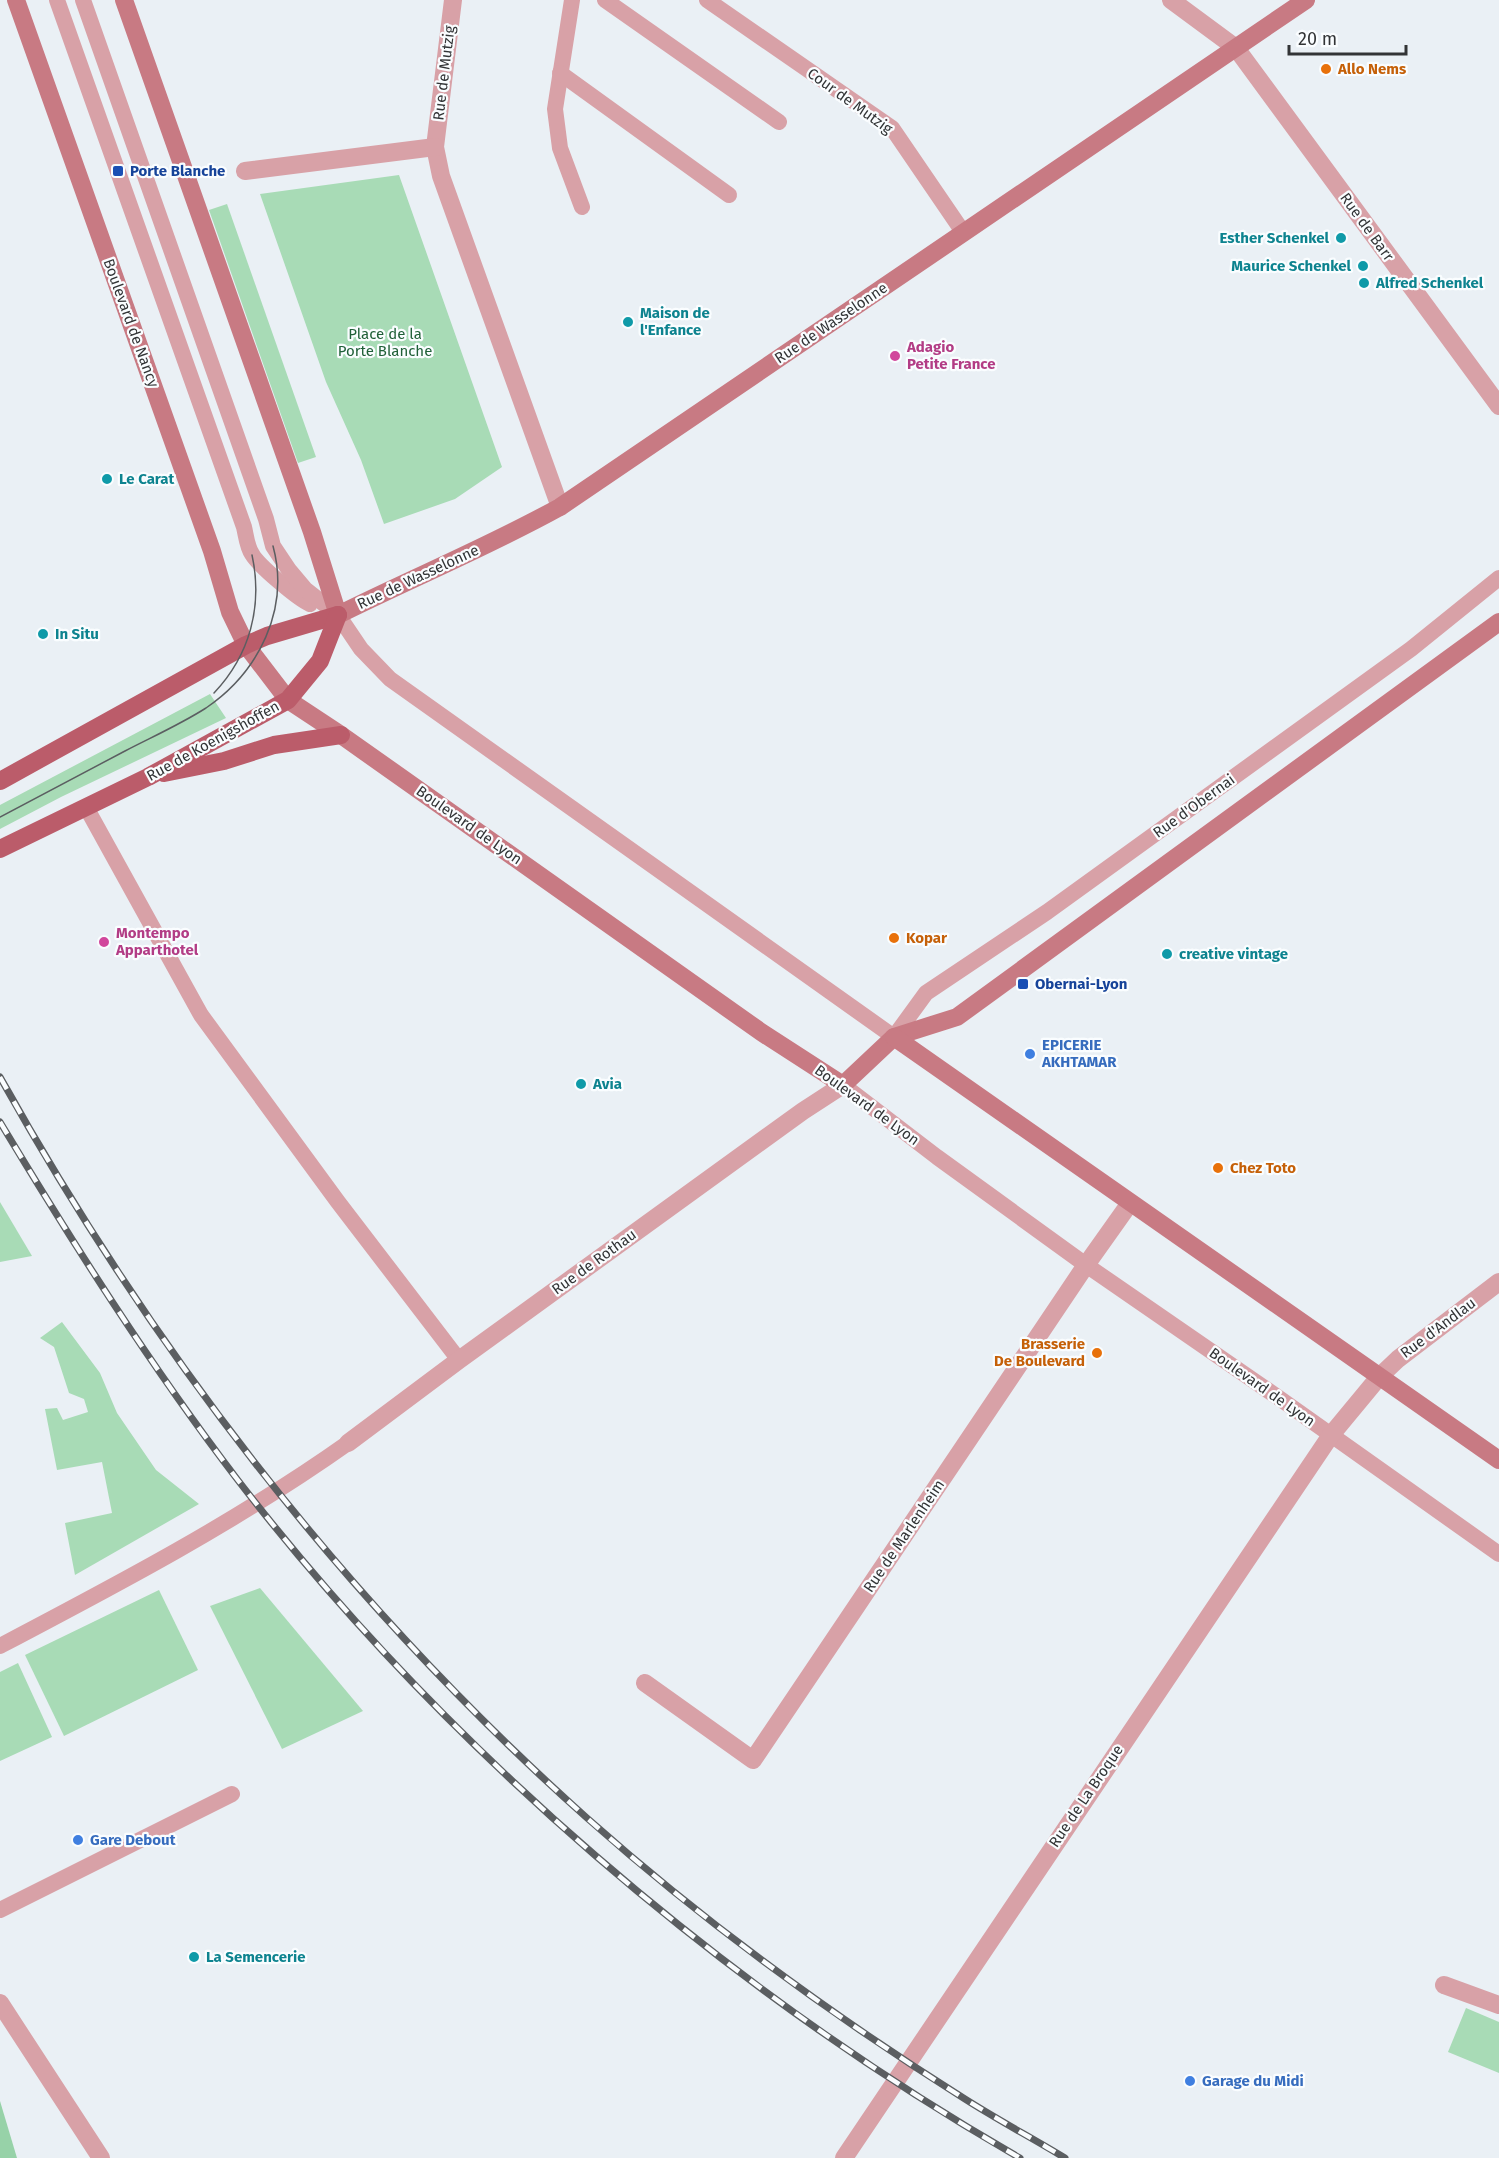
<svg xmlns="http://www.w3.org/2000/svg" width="1499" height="2158" font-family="'Fira Sans',sans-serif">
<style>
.green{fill:#a8dbb6}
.forest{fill:#97d2a8}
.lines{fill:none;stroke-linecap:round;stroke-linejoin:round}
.lane{stroke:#d8a1a7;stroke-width:16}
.street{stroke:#d8a1a7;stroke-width:18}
.secondary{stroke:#c87a83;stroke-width:18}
.primary{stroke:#bb5c6a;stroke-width:18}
.tram{stroke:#5b5e61;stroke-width:1.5}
.rail-casing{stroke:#5b5e61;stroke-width:7}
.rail{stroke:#fafdff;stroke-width:4.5;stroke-dasharray:14;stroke-linecap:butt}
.food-dot{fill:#e8710a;stroke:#fafdff;stroke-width:2}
.transit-dot{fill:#1a4fb4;stroke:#fafdff;stroke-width:2}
.culture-dot{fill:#0f9aa8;stroke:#fafdff;stroke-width:2}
.hotel-dot{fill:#d1479c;stroke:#fafdff;stroke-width:2}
.shop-dot{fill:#3f7fe0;stroke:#fafdff;stroke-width:2}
.labels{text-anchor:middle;stroke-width:4.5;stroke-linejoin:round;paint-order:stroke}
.food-label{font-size:15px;font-weight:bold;fill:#c56008;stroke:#fafdff;text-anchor:start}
.street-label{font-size:15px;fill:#323436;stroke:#fafdff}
.transit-label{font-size:15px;font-weight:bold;fill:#164399;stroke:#fafdff;text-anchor:start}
.culture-label{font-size:15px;font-weight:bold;fill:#0d838f;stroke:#fafdff;text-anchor:start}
.park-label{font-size:15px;fill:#206038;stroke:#fafdff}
.hotel-label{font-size:15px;font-weight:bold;fill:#b23c85;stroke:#fafdff;text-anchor:start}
.shop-label{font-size:15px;font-weight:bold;fill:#366cbe;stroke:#fafdff;text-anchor:start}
</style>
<rect width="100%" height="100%" fill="#eaf0f5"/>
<g class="green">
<path d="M399,175L502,467L455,499L384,524L361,460L326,382L260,194Z"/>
<path d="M227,204L316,457L298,463L209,210Z"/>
<path d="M210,694L226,718L61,797L0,829V805Z"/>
<path d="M0,1202L32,1256L0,1262Z"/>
<path d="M62,1322L100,1373L117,1413L156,1470L199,1504L75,1575L65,1523L112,1513L102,1462L57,1470L45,1409L57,1408L63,1420L88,1412L84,1399L69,1393L54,1347L40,1338Z"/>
<path d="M260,1588L363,1711L282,1749L210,1606Z"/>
<path d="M159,1590L198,1670L64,1736L25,1655Z"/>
<path d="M18,1663L52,1737L0,1761V1672Z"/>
<path d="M1466,2008L1499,2022V2073L1448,2052Z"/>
</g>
<path class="forest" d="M0,2101L17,2158H0Z"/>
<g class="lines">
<g class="lane">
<path d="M57,0L244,527C246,535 247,547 252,554C258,565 298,599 310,604"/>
<path d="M83,0L266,519L273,546L289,570L305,589L338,615L361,649L390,679L894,1037L926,993L1047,912L1411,649L1499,578"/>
<path d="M572,0L555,109L560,148L582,207"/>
<path d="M605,0L779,122"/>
<path d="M707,0L892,128L963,232"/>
<path d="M560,73L729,195"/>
<path d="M86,807L201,1015L338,1202L459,1360"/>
<path d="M843,1085L937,1157L1086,1265L1279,1398L1499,1554"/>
<path d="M0,1646C118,1584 238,1521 348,1443"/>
<path d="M0,1910L232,1794"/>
</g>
<g class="street">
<path d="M453,0L435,147L441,176L560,507"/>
<path d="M1171,0L1236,48L1499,406"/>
<path d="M245,171L435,147"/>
<path d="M348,1443L459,1360L803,1111L843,1085"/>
<path d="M645,1683L753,1760L1086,1265L1130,1203"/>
<path d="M1444,1985L1499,2005"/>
<path d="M0,2003L101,2158"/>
<path d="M844,2158L1331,1435L1379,1377L1398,1359L1499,1282"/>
</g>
<g class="secondary">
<path d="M16,0L212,551L230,612L246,645L288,700L341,735L761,1032L843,1085L894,1037L957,1017L1499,622"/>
<path d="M124,0L312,532L338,615C412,578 488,547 560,507L1306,0"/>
<path d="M894,1037L1499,1460"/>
</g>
<g class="primary">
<path d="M164,773L224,761L274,745L341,735"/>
<path d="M0,781L246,645L267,636L338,615"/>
<path d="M0,849L148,777L288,700L320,661L338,615"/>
</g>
<g class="tram">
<path d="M214,693C250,655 263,606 252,555"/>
<path d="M0,817C42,795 84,773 125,751C152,737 181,724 206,708C259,672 290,609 273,546"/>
</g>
<g class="rail-casing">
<g id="rail">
<path d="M0,1077C155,1355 349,1606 587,1818C704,1922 833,2016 965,2099C998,2120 1032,2138 1065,2158"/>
<path d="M0,1122C74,1245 150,1365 237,1479C443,1747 727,1990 1020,2158"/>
</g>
</g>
<use href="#rail" class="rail"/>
</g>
<g class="food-dot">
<circle cx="1326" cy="69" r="6"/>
<circle cx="894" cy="938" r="6"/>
<circle cx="1218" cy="1168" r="6"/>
<circle cx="1097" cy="1353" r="6"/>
</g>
<g class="transit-dot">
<rect x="112" y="165" width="12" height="12" rx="3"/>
<rect x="1017" y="978" width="12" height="12" rx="3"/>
</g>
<g class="culture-dot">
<circle cx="1341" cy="238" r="6"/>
<circle cx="1363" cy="266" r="6"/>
<circle cx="1364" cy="283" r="6"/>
<circle cx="628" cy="322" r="6"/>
<circle cx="107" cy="479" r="6"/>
<circle cx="43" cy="634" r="6"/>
<circle cx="1167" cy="954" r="6"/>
<circle cx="581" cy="1084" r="6"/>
<circle cx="194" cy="1957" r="6"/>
</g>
<g class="hotel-dot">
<circle cx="895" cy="356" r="6"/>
<circle cx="104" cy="942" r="6"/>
</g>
<g class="shop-dot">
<circle cx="1030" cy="1054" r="6"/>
<circle cx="78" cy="1840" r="6"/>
<circle cx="1190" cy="2081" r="6"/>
</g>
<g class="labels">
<g class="food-label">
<text x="1338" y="74">Allo Nems</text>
<text x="906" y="943">Kopar</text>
<text x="1230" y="1173">Chez Toto</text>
<text x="1085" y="1349" text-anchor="end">Brasserie<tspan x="1085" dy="17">De Boulevard</tspan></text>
</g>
<g class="street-label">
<text transform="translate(444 73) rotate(-83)" y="5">Rue de Mutzig</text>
<text transform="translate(850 101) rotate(36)" y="5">Cour de Mutzig</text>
<text transform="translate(1367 227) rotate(54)" y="5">Rue de Barr</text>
<text transform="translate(131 323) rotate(70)" y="5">Boulevard de Nancy</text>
<text transform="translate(831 323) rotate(-34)" y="5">Rue de Wasselonne</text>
<text transform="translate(418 577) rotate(-25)" y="5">Rue de Wasselonne</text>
<text transform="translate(213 741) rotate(-29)" y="5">Rue de Koenigshoffen</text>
<text transform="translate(1194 806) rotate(-36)" y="5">Rue d'Obernai</text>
<text transform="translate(469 825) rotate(35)" y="5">Boulevard de Lyon</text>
<text transform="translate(867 1105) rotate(36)" y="5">Boulevard de Lyon</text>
<text transform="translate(594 1262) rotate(-36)" y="5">Rue de Rothau</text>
<text transform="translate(1438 1328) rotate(-37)" y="5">Rue d'Andlau</text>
<text transform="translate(1262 1387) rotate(35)" y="5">Boulevard de Lyon</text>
<text transform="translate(904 1536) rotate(-56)" y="5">Rue de Marlenheim</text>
<text transform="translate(1086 1796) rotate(-56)" y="5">Rue de La Broque</text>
</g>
<g class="transit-label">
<text x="130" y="176">Porte Blanche</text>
<text x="1035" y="989">Obernai-Lyon</text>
</g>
<g class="culture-label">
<text x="1329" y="243" text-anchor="end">Esther Schenkel</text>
<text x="1351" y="271" text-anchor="end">Maurice Schenkel</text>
<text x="1376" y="288">Alfred Schenkel</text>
<text x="640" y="318">Maison de<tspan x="640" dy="17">l'Enfance</tspan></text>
<text x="119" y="484">Le Carat</text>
<text x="55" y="639">In Situ</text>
<text x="1179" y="959">creative vintage</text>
<text x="593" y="1089">Avia</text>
<text x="206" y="1962">La Semencerie</text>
</g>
<g class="park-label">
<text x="385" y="339">Place de la<tspan x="385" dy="17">Porte Blanche</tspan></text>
</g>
<g class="hotel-label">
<text x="907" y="352">Adagio<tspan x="907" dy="17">Petite France</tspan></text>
<text x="116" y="938">Montempo<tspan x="116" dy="17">Apparthotel</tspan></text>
</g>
<g class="shop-label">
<text x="1042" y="1050">EPICERIE<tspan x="1042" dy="17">AKHTAMAR</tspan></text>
<text x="90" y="1845">Gare Debout</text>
<text x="1202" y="2086">Garage du Midi</text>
</g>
</g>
<path d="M1289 45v9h117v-9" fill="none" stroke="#323436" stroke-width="3"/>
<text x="1298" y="45" font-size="18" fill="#323436" stroke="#fafdff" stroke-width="4.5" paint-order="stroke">20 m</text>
</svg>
